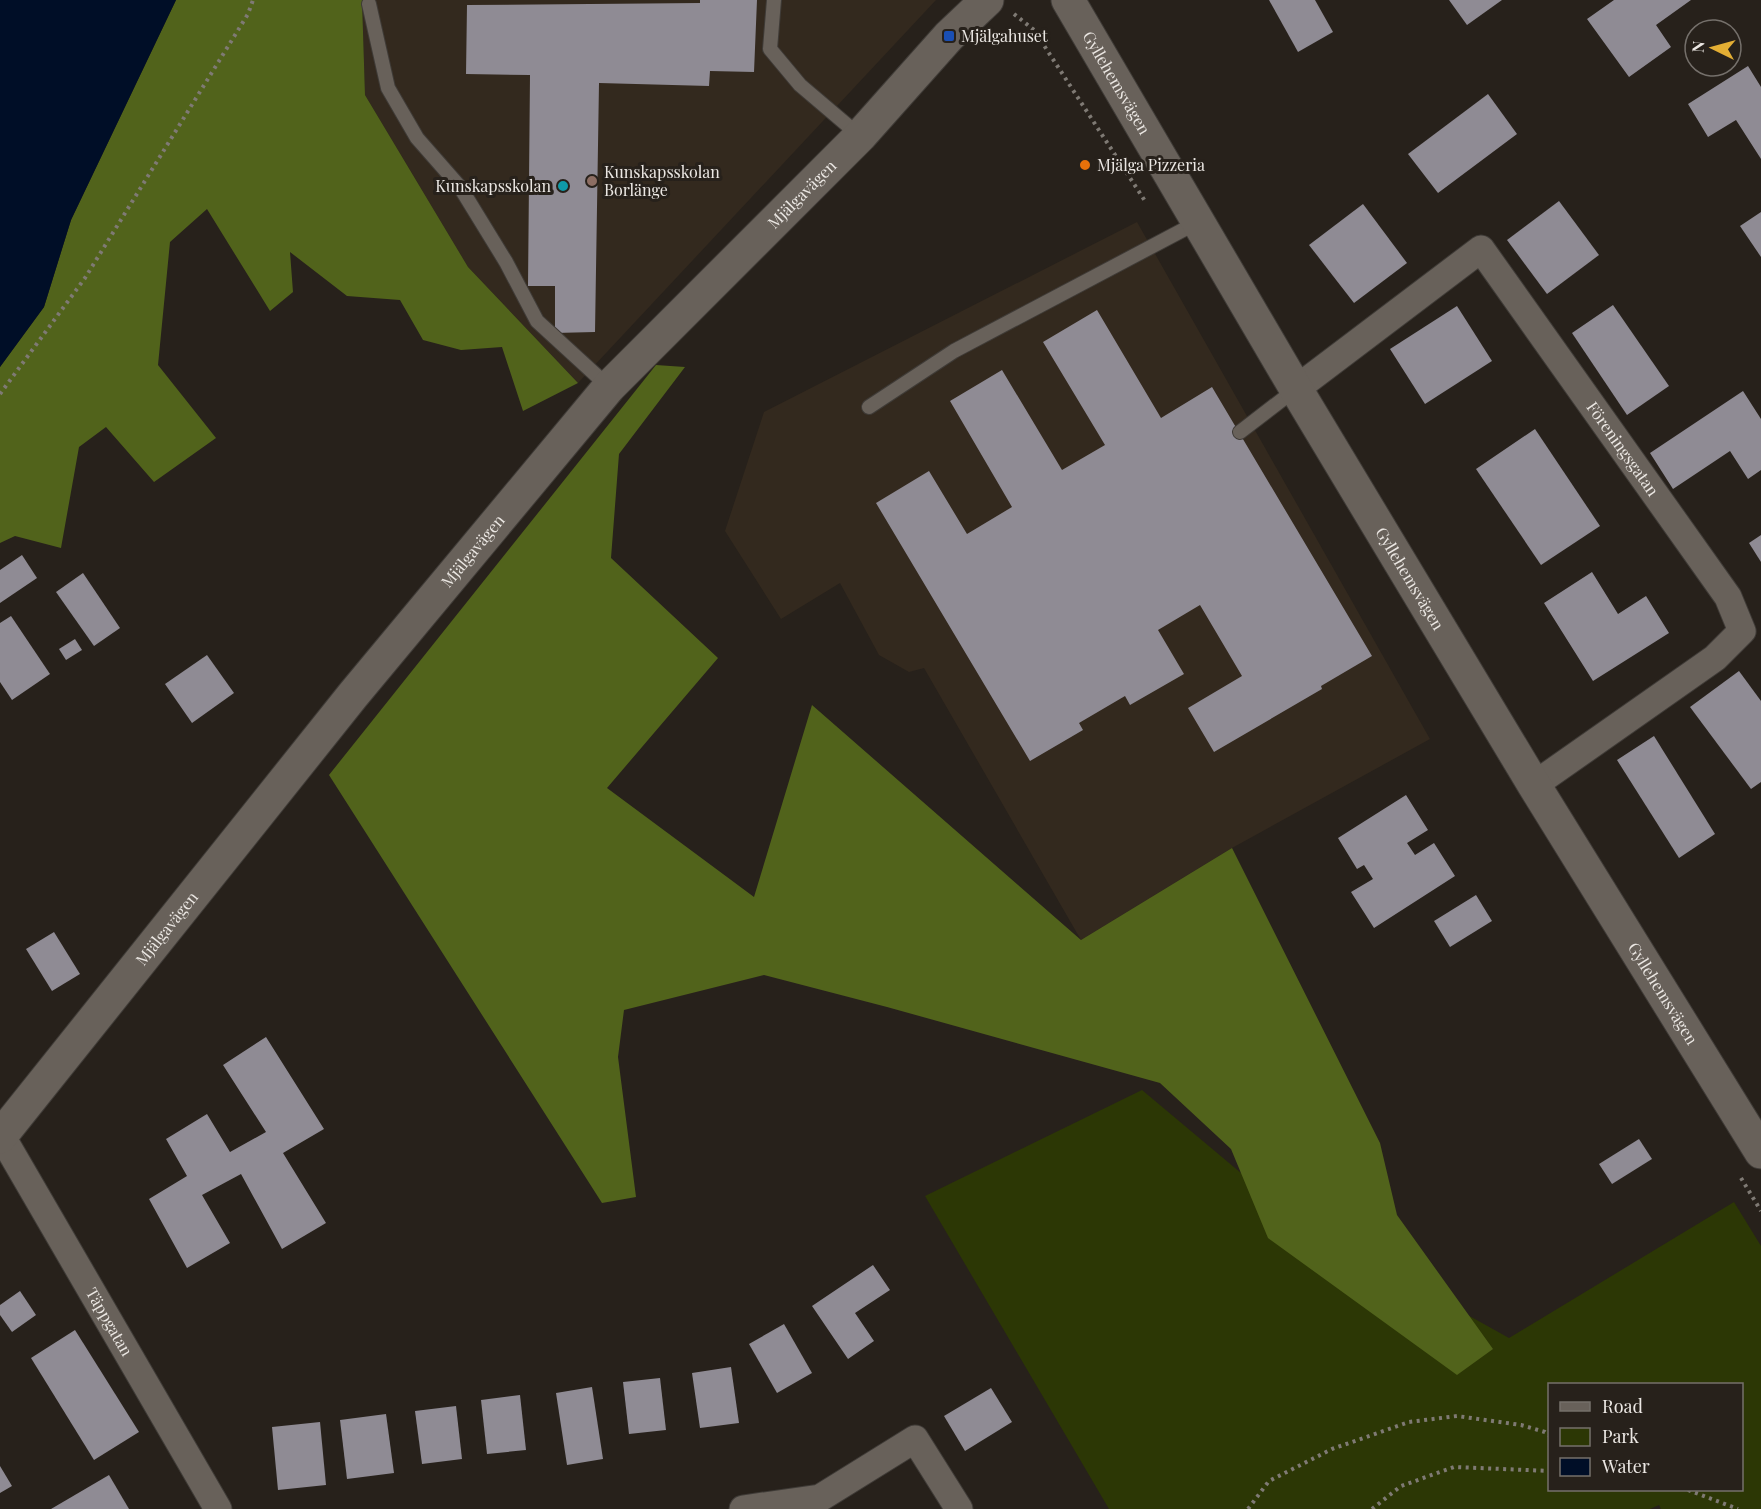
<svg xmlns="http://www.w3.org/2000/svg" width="1761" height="1509" font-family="'Playfair Display',serif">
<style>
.built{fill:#33291e}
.green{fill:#2c3705;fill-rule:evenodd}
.forest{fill:#51631b}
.water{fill:#000e27}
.building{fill:#8f8b94}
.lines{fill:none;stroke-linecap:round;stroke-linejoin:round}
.service-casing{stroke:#3f3b37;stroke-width:16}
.minor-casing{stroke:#3f3b37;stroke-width:29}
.tertiary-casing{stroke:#3f3b37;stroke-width:35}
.path{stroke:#7f7a74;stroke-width:4;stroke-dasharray:3 4.5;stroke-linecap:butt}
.service{stroke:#68615a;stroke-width:14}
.minor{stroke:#68615a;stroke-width:27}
.tertiary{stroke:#68615a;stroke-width:33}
.transit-dot{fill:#1a4fb4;stroke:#27211b;stroke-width:2}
.food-dot{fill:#e8710a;stroke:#27211b;stroke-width:2}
.education-dot{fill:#8d6e63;stroke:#27211b;stroke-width:2}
.culture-dot{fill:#0f9aa8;stroke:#27211b;stroke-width:2}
.labels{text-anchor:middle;stroke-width:6;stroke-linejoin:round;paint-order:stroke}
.poi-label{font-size:16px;fill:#ebe7e3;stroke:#27211b;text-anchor:start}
.street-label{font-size:16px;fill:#ebe7e3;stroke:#27211b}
</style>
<rect width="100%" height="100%" fill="#27211b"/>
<g class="built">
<path d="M362,0H936L578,383L468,267L365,95Z"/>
<path d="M1137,222L1430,739L1232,848L1081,940L924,668L909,672L879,655L840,583L781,619L725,531L764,412Z"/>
</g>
<path class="green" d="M1142,1090L1297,1220L1509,1338L1734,1202L1761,1246V1509H1661L1659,1505L1650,1509H1109L925,1196ZM1550,1384H1742V1490H1550Z"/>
<g class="forest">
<path d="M176,0H362L365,95L468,267L578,383L523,411L502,347L461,350L423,340L400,300L347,296L290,252L293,292L270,311L207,209L170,242L158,365L216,438L154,482L106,427L79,447L61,548L15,536L0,543V367L44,307L71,220Z"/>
<path d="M656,365L685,367L619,454L611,558L718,658L607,788L754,897L812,705L1081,940L1232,848L1380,1143L1397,1215L1493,1349L1457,1375L1268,1238L1231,1149L1160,1083L887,1007L764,975L624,1010L618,1057L636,1197L602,1203L329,775Z"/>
</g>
<path class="water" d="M0,0H176L71,220L44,307L0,367Z"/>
<g class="building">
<path d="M700,0H757L754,72L710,71L709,86L599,83L595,332L555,333V286H528L530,75L466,74L467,5L700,3Z"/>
<path d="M1269,0H1315L1333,32L1298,52Z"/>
<path d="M1449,0H1502L1467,25Z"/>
<path d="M1614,0H1691L1656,25L1671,47L1629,77L1587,19Z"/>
<path d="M1748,66L1761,87V159L1736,120L1708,137L1688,104Z"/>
<path d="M1488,94L1517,134L1438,193L1408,154Z"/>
<path d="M1559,201L1599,255L1547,294L1507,240Z"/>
<path d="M1363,204L1407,263L1354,303L1309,245Z"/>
<path d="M1761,212V257L1740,226Z"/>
<path d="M1613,305L1669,386L1627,415L1572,333Z"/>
<path d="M1457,306L1492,361L1425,404L1390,349Z"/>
<path d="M1097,310L1161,418L1212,387L1372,656L1321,686L1322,689L1214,752L1188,708L1242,676L1200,605L1158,630L1184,674L1130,705L1125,696L1079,723L1083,730L1030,761L876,503L929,471L967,534L1012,507L950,401L1002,370L1062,470L1105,445L1043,342Z"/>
<path d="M1743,391L1761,419V470L1748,479L1730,451L1673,489L1650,453Z"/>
<path d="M1535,429L1600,526L1541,565L1476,469Z"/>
<path d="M1761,535V562L1749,543Z"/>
<path d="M22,555L37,578L0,603V570Z"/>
<path d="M1592,572L1618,614L1646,596L1669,633L1593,681L1544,603Z"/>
<path d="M83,573L120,628L94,646L56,592Z"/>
<path d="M11,616L50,674L12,700L0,682V623Z"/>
<path d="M75,639L82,650L66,660L59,649Z"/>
<path d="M207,655L234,693L192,723L165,684Z"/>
<path d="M1739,671L1761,701V782L1751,789L1690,707Z"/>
<path d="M1654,736L1715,834L1679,858L1617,760Z"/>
<path d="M1406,795L1428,830L1407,843L1415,855L1434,843L1455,876L1374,928L1351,892L1373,879L1364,865L1357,869L1338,838Z"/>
<path d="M1476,895L1492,921L1450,947L1434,921Z"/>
<path d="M54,932L80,974L52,991L26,949Z"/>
<path d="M266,1037L324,1129L283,1153L326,1223L282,1249L241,1174L202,1195L230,1243L187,1268L149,1199L187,1176L166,1139L207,1114L230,1152L266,1132L223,1065Z"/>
<path d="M1639,1139L1652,1159L1612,1184L1599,1164Z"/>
<path d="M873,1265L890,1290L855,1313L874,1341L848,1359L812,1306Z"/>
<path d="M20,1291L36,1315L12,1332L0,1315V1305Z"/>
<path d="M784,1324L812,1373L777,1393L749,1344Z"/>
<path d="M75,1330L139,1432L94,1460L31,1358Z"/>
<path d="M731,1367L739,1423L700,1428L692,1373Z"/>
<path d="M660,1378L666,1430L629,1434L623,1382Z"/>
<path d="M592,1387L603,1459L567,1465L556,1393Z"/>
<path d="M991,1388L1012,1422L965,1451L944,1416Z"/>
<path d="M520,1395L526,1450L487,1454L481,1400Z"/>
<path d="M456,1406L462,1459L422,1464L415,1411Z"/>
<path d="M386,1414L394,1473L347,1479L340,1420Z"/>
<path d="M320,1422L326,1485L278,1490L272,1427Z"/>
<path d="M0,1466L12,1486L0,1493Z"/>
<path d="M109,1475L129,1509H51Z"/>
</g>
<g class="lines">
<g class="service-casing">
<g id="service">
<path d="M774,0L770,49L800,85L860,136"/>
<path d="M369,4L388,88L417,138L460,187L506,262L537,321L609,387"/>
<path d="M869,407L954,351L1198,222"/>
<path d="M1240,432L1296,389"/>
</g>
</g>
<g class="minor-casing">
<g id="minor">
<path id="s1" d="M1296,389L1481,249L1728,597L1742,631L1715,658L1534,785"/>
<path id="s2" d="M1,1135L218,1509"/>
<path d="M743,1509L820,1498L915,1439L959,1509"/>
</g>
</g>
<g class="tertiary-casing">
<g id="tertiary">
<path id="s3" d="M1068,0L1296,389L1534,785L1761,1152"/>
<path id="s4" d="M0,1137L353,695L609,387L860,136L949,36L987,0"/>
</g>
</g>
<g class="path">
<path d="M1014,14L1034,30L1145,201"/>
<path d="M0,394L85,278L248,14L253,0"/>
<path d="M1741,1178L1761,1211"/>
<path d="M1688,1490L1738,1509"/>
<path d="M1248,1509L1269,1481L1332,1449L1409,1422L1457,1416L1521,1425L1545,1432L1550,1436"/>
<path d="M1372,1509L1401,1486L1454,1467L1550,1471"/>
</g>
<use href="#service" class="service"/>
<use href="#minor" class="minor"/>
<use href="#tertiary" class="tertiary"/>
</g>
<rect class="transit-dot" x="943" y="30" width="12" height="12" rx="3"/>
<circle class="food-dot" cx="1085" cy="165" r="6"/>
<circle class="education-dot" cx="592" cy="181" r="6"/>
<circle class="culture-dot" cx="563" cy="186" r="6"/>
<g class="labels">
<g class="poi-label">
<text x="961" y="42">Mjälgahuset</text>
<text x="1097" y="171">Mjälga Pizzeria</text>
<text x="604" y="178">Kunskapsskolan<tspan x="604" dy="18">Borlänge</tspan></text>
<text x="551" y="192" text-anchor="end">Kunskapsskolan</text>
</g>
<g class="street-label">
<text dy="6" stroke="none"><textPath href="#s3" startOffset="96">Gyllehemsvägen</textPath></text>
<text dy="6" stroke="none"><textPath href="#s4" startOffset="1239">Mjälgavägen</textPath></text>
<text dy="6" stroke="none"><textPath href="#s1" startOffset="477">Föreningsgatan</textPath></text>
<text dy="6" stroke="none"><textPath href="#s4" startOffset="753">Mjälgavägen</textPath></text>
<text dy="6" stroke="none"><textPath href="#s3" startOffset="672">Gyllehemsvägen</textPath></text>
<text dy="6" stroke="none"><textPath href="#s4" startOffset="267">Mjälgavägen</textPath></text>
<text dy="6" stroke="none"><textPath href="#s3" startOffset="1158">Gyllehemsvägen</textPath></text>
<text dy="6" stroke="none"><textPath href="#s2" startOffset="216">Täppgatan</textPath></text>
</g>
</g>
<rect x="1548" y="1383" width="195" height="108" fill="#27211b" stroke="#75706b" stroke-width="1.5"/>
<rect x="1560" y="1402" width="30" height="9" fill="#68615a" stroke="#75706b" stroke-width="1.5"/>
<text x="1602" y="1413" font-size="18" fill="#ebe7e3">Road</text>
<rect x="1560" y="1428" width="30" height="18" fill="#2c3705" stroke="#75706b" stroke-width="1.5"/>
<text x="1602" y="1443" font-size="18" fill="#ebe7e3">Park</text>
<rect x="1560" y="1458" width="30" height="18" fill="#000e27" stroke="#75706b" stroke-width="1.5"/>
<text x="1602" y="1473" font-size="18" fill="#ebe7e3">Water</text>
<g transform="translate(1713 48) rotate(275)"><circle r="28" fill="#27211b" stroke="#75706b" stroke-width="1.5"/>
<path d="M0-4.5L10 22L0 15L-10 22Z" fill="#e3ae34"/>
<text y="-9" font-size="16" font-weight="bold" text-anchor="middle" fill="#ebe7e3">N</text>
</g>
</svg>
